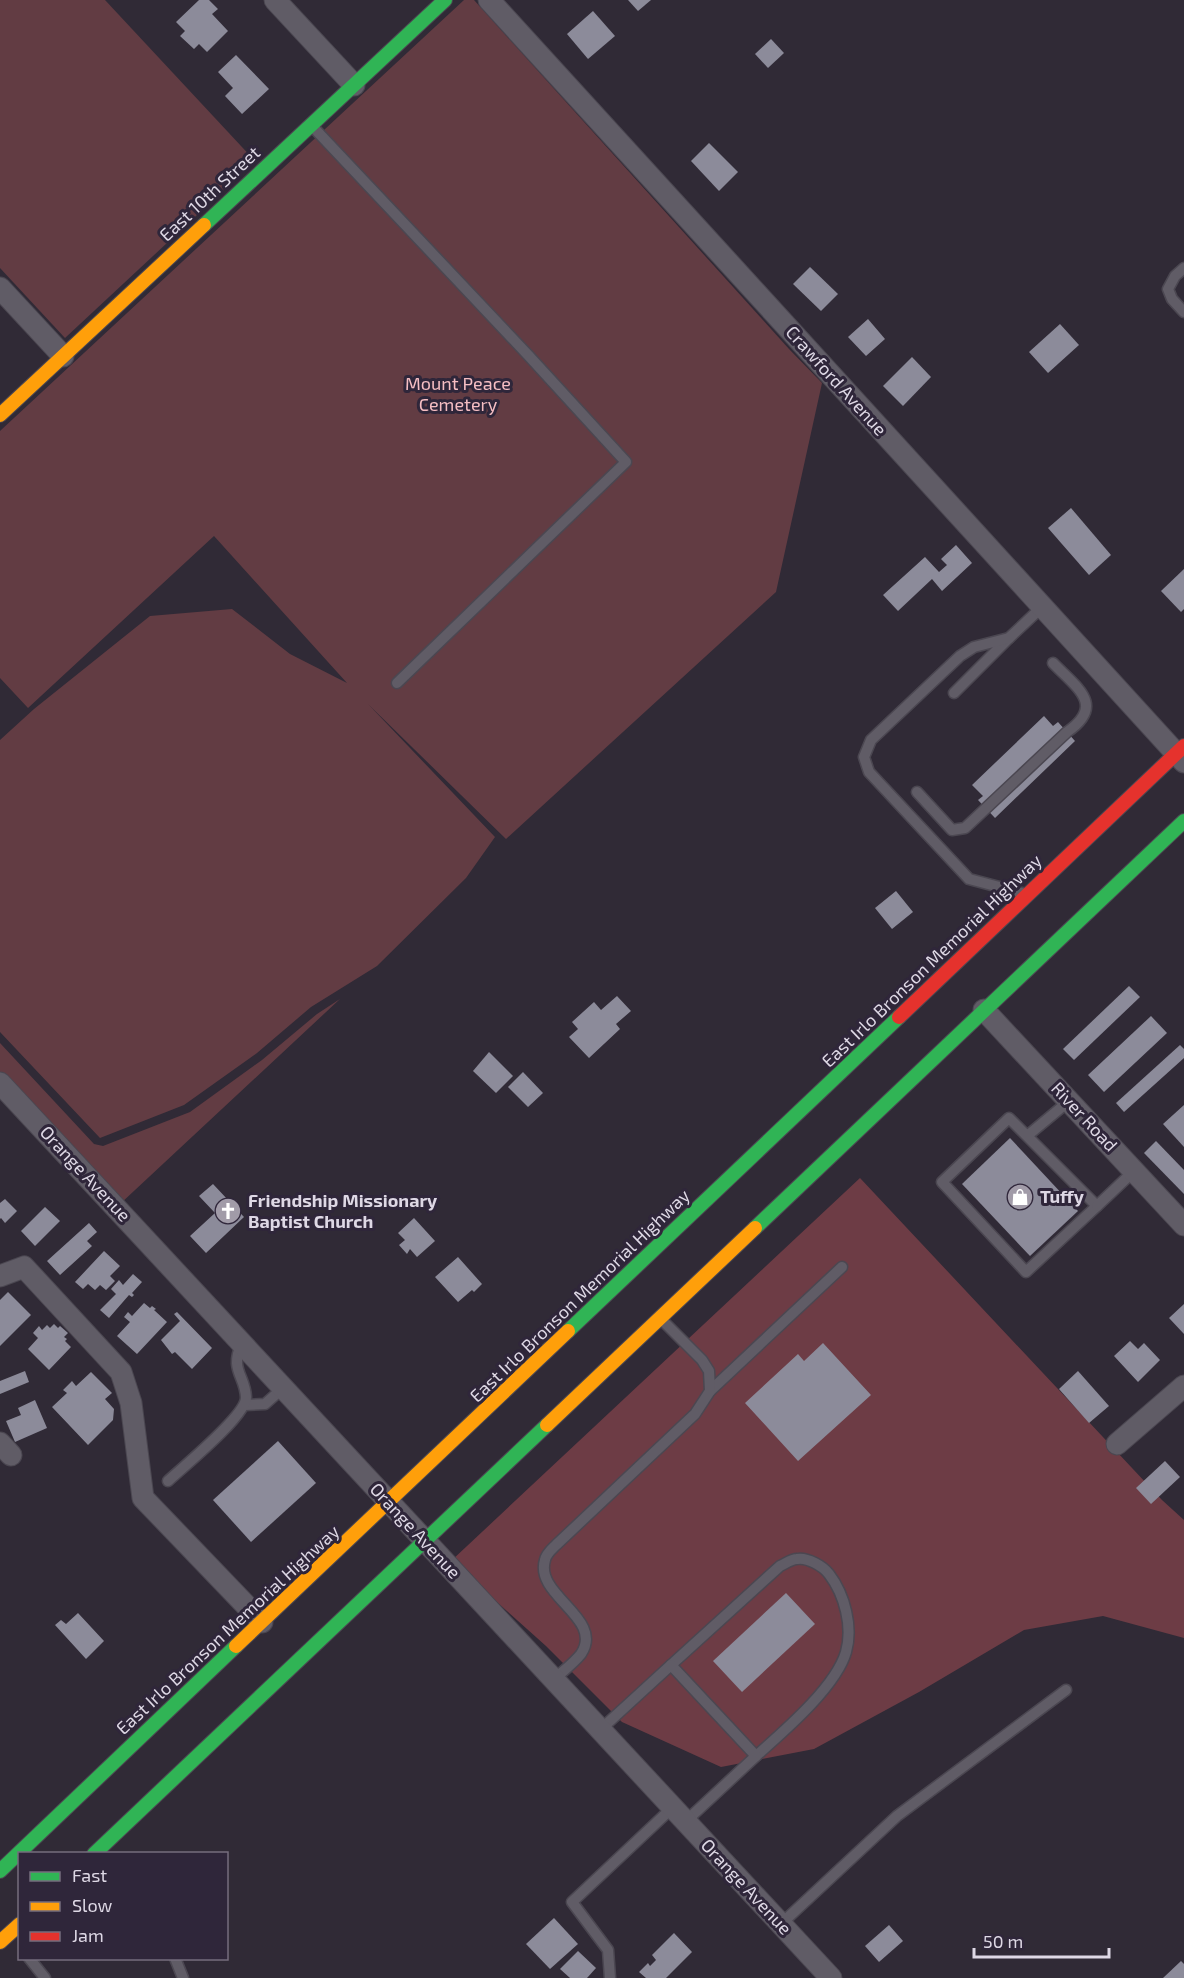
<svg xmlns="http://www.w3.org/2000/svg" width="1184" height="1978" font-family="'Exo 2',sans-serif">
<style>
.green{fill:#623c43}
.forest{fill:#6d3c45}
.building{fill:#8c8b9a}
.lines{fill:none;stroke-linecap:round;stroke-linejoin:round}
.lane-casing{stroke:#4b4751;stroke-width:13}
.street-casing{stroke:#4b4751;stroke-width:23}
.fast-casing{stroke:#4b4751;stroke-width:16}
.slow-casing{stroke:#4b4751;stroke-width:16}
.jam-casing{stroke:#4b4751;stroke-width:16}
.lane{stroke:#605c66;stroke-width:10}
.street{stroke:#605c66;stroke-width:21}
.fast{stroke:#30b455;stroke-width:14}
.slow{stroke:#ff9f0a;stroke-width:14}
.jam{stroke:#e5322d;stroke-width:14}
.labels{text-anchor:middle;stroke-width:6;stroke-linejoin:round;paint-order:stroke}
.street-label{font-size:18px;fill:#ded8e5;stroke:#2f263a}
.park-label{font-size:18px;fill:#f6bec3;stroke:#2f263a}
.poi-label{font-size:18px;font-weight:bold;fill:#ded8e5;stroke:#2f263a;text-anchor:start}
</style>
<rect width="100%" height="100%" fill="#302a36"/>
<g class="green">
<path d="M0,0H105L255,161L65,338L0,268Z"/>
<path d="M464,0H474L789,349L822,383L776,592L506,839L368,704L495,837L466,878L377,966L311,1007L257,1053L184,1105L100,1138L0,1032V740L34,709L150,616L232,609L290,654L347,683L214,536L28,708L0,678V431Z"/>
<path d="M340,999L120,1204L0,1075V1043L94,1144L103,1146L190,1112L262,1060L317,1014Z"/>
</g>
<path class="forest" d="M860,1178L1162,1500L1184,1520V1638L1103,1616L1024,1630L919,1692L814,1749L721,1767L622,1722L546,1646L451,1561Z"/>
<g class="building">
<path d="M199,0H209L218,9L212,14L228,31L207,52L199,44L194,49L180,36L185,31L176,22Z"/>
<path d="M628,0H651L638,11Z"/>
<path d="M593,11L615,36L588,59L567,34Z"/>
<path d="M771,39L784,53L768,68L755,54Z"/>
<path d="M236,55L269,89L242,114L225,96L233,88L218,72Z"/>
<path d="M709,143L738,172L719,191L691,161Z"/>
<path d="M810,267L838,294L821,311L793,284Z"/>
<path d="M868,319L885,339L866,356L848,337Z"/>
<path d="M1060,324L1079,345L1048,373L1029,352Z"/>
<path d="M912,357L931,377L903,406L883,386Z"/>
<path d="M1071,508L1111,555L1089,575L1048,528Z"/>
<path d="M956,545L972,563L942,591L932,579L898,611L883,595L925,557L939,572L947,565L941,559Z"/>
<path d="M1184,569V609L1181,612L1161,591Z"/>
<path d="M1044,716L1053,726L1058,722L1075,741L995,818L978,800L983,796L972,785Z"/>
<path d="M896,891L913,912L892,929L875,908Z"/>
<path d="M1129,986L1140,997L1074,1060L1063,1049Z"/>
<path d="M617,996L631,1011L616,1024L620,1029L589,1058L569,1037L578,1029L572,1022L594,1002L601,1010Z"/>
<path d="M1151,1016L1167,1033L1104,1092L1088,1075Z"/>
<path d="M1180,1045L1184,1049V1058L1124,1112L1116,1103Z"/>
<path d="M489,1052L513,1076L496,1093L473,1071Z"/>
<path d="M523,1072L543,1093L528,1107L508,1087Z"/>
<path d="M1184,1105V1147L1163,1124Z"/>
<path d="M1010,1138L1078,1211L1030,1256L962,1184Z"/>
<path d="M1156,1141L1184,1170V1194L1144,1153Z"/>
<path d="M213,1184L244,1217L206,1253L190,1236L215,1213L199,1196Z"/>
<path d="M5,1199L17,1211L5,1223L1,1218L0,1219V1203Z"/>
<path d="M45,1207L60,1221L35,1246L21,1231Z"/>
<path d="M414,1218L435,1241L417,1257L410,1249L407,1254L399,1245L405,1240L398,1233Z"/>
<path d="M89,1223L97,1232L87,1241L92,1246L60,1275L47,1261Z"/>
<path d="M104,1251L120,1266L110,1276L115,1281L106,1290L100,1285L95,1290L88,1284L83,1289L75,1282Z"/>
<path d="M458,1257L482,1284L474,1292L472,1290L458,1302L435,1277Z"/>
<path d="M133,1274L142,1282L132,1293L134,1295L132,1297L129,1295L109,1318L100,1310L116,1294L111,1289L119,1280L123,1285Z"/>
<path d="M8,1292L31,1315L0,1346V1300Z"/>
<path d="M144,1303L150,1308L152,1306L156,1309L154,1310L167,1322L137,1354L117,1336L130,1322L124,1317L128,1312L132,1316Z"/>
<path d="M1184,1304V1334L1169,1318Z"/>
<path d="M177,1312L212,1348L192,1369L175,1352L172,1354L161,1340L180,1321L174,1314Z"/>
<path d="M54,1324L58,1328L60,1326L68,1333L64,1337L67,1339L65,1341L71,1347L49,1370L28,1349L38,1338L33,1333L39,1326L42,1330L47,1325L50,1328Z"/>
<path d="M1130,1341L1138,1349L1144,1343L1160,1360L1138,1382L1114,1356Z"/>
<path d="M823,1343L871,1395L798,1461L745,1403L798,1354L804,1361Z"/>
<path d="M25,1371L29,1382L0,1394V1381Z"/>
<path d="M1078,1371L1109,1406L1089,1423L1059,1389Z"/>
<path d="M91,1372L112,1393L105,1399L114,1409L113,1420L88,1445L52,1407L67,1393L63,1390L72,1381L76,1386Z"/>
<path d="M35,1400L47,1428L15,1442L6,1421L21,1415L18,1408Z"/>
<path d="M278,1441L316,1483L251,1542L213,1500Z"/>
<path d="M1165,1461L1180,1477L1151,1504L1136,1488Z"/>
<path d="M786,1593L815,1624L742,1692L713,1661Z"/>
<path d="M78,1613L104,1641L86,1659L55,1625L61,1620L66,1624Z"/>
<path d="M554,1918L578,1944L550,1969L526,1944Z"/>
<path d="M889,1925L903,1941L879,1962L865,1946Z"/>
<path d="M674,1933L692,1952L666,1978H646L639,1972L648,1963L650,1966L656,1960L652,1955Z"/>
<path d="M578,1951L596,1968L587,1978H570L560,1969Z"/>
<path d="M1181,1961L1184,1964V1978H1163Z"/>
</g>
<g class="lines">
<g class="lane-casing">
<g id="lane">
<path d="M313,127L528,355L626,462L397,683"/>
<path d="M1184,268L1175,276L1168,289L1172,299L1184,312"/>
<path d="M954,693L1009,638"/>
<path d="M917,792L952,830L965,828L1067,732C1106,705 1077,688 1053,663"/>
<path d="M1022,893L969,879L869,772L864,757L871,740L960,656L974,647L1009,638L1042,607"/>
<path d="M1027,1136L1097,1206L1026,1272L942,1182L1009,1118L1027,1136L1069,1101"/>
<path d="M1097,1206L1134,1171"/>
<path d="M710,1391L842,1267"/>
<path d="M245,1405L265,1404L283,1388"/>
<path d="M168,1481C183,1467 247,1415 246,1397C245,1375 229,1370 242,1343"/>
<path d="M671,1665L780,1566C785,1564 791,1559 797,1559C807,1557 823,1566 829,1574C845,1595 853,1627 846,1652C836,1687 783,1732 756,1756"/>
<path d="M553,1680C562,1672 574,1663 581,1654C605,1618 534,1596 545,1560C546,1554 552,1549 556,1545L695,1414L710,1391L709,1371L702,1360L662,1320"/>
<path d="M600,1730L671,1665L756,1756L685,1822"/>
<path d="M781,1924L897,1816L1066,1690"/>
<path d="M29,1958L45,1978"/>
<path d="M175,1958L183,1978"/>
<path d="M610,1978L608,1950L572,1902L672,1808"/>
</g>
</g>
<g class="street-casing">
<g id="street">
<path d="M275,0L354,85"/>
<path d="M489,0L1184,762"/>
<path d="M0,288L63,356"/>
<path d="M984,1010L1184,1225"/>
<path d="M0,1083L831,1978"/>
<path d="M0,1276L24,1267L121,1372L131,1403L143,1498L262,1622"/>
<path d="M0,1443L11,1455"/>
<path d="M1117,1444L1184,1386"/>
</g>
</g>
<g class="fast-casing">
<g id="fast">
<path d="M204,225L445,0"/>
<path d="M755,1228L1184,821"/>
<path d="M568,1331L899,1017"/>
<path d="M94,1854L547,1425"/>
<path d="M0,1871L236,1646"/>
</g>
</g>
<g class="slow-casing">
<g id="slow">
<path d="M0,415L204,225"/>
<path d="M547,1425L755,1228"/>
<path d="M236,1646L568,1331"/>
<path d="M0,1942L20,1924"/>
</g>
</g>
<g class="jam-casing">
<path id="jam" d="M899,1017L1184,746"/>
</g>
<use href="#lane" class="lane"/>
<use href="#street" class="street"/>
<use href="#fast" class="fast"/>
<use href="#slow" class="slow"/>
<use href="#jam" class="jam"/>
</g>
<defs>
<g id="shop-disc" transform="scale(1.35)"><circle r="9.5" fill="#a19ba8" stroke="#2f263a"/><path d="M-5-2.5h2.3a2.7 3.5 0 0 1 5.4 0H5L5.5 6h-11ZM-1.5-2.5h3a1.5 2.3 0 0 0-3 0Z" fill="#fff"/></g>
<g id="church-disc" transform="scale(1.35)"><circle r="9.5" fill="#a19ba8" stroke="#2f263a"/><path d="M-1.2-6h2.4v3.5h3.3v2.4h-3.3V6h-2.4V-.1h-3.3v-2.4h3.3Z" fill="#fff"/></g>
</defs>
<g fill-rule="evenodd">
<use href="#shop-disc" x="1020" y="1197"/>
<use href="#church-disc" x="228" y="1211"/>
</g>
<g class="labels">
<g class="street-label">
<text transform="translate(210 194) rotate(-43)" y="6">East 10th Street</text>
<text transform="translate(836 381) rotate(48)" y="6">Crawford Avenue</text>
<text transform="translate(932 961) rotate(-44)" y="6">East Irlo Bronson Memorial Highway</text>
<text transform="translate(1084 1117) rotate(47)" y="6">River Road</text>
<text transform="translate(85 1174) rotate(47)" y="6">Orange Avenue</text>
<text transform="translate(580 1296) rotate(-44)" y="6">East Irlo Bronson Memorial Highway</text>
<text transform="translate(415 1531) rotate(47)" y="6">Orange Avenue</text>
<text transform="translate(228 1630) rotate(-43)" y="6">East Irlo Bronson Memorial Highway</text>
<text transform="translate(746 1887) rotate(47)" y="6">Orange Avenue</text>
</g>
<g class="park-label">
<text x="458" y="390">Mount Peace<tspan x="458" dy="21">Cemetery</tspan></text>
</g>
<g class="poi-label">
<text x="1040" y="1203">Tuffy</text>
<text x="248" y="1207">Friendship Missionary<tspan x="248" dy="21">Baptist Church</tspan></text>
</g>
</g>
<rect x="18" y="1852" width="210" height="108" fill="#2f263a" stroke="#756d7e" stroke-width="1.5"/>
<rect x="30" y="1872" width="30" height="9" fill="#30b455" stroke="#756d7e" stroke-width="1.5"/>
<text x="72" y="1882" font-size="18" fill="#ded8e5">Fast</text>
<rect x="30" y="1902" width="30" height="9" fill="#ff9f0a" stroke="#756d7e" stroke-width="1.5"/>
<text x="72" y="1912" font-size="18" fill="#ded8e5">Slow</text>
<rect x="30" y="1932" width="30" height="9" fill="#e5322d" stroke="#756d7e" stroke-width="1.5"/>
<text x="72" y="1942" font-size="18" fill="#ded8e5">Jam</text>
<path d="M974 1948v9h135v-9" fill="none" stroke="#ded8e5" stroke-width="3"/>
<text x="983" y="1948" font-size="18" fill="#ded8e5" stroke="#2f263a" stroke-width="4.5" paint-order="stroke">50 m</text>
</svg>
